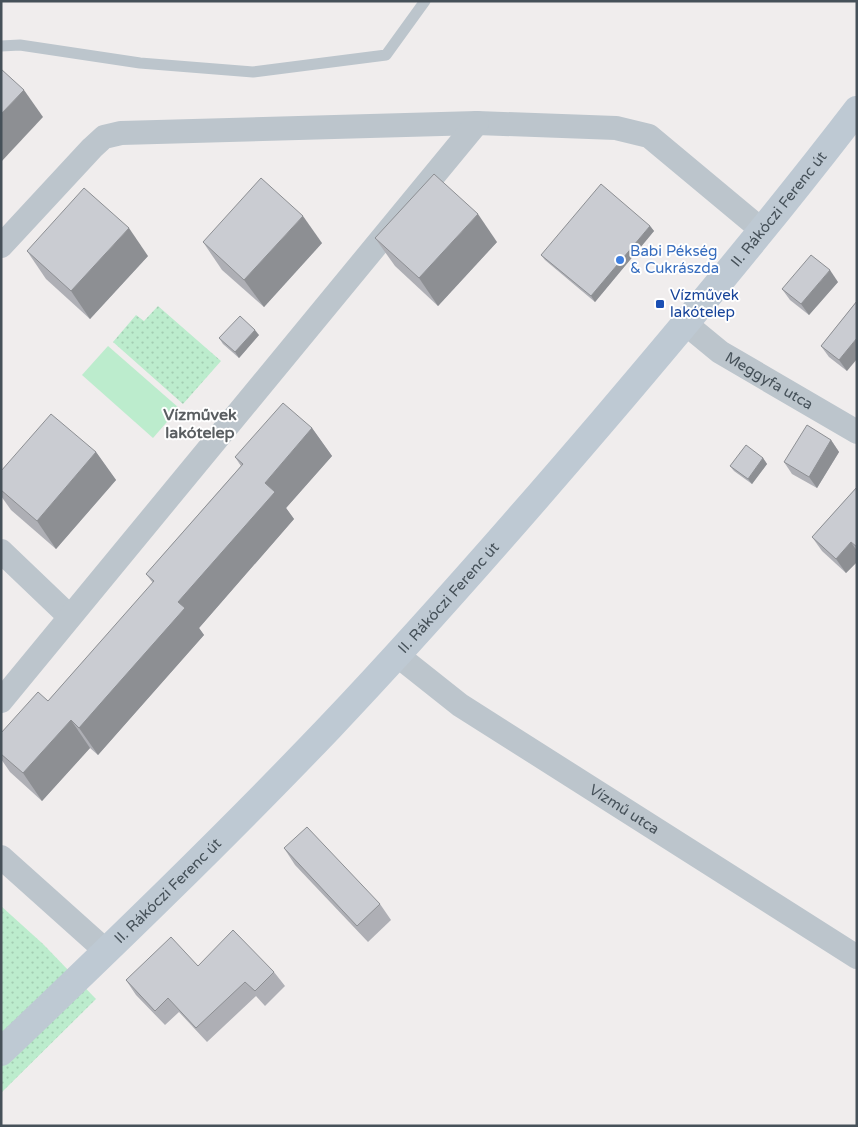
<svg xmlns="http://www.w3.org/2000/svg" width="858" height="1127" font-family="'Varela Round',sans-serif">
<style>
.grass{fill:url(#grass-dots)}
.garden{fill:#bceccd}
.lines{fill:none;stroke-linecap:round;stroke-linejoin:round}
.service{stroke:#bcc5cc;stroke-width:11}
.minor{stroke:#bcc5cc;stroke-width:24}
.secondary{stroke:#bec9d3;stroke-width:28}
.wall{fill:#aeafb5}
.shaded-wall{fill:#8d8f93}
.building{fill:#caccd2;stroke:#8d8f93}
.shop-dot{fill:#3f7fe0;stroke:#fff;stroke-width:2}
.transit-dot{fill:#1a4fb4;stroke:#fff;stroke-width:2}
.labels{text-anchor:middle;stroke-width:4;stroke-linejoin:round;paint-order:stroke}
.street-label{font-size:15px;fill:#465159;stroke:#fff}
.shop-label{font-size:15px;fill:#366cbe;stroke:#fff;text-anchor:start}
.transit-label{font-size:15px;fill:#164399;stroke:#fff;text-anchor:start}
.neighbourhood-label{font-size:16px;font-weight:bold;fill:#5a5e61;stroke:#fff}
</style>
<defs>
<pattern id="grass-dots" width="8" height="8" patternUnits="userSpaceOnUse" patternTransform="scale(1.25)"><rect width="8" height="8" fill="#bceccd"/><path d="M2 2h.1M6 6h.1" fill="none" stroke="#a3ccb2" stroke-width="1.8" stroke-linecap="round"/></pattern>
</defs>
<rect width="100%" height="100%" fill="#f0eded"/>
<g class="grass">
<path d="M158,306L221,361L183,404L113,342L136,315L144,321Z"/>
<path d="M1,906L43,944L96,999L1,1093Z"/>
</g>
<path class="garden" d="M108,346L179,408L153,438L82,375Z"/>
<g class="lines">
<path class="service" d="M1,46L20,45L140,63L253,72L386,55L425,1"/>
<g class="minor">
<path d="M1,246L92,148L104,137L121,133L477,123L616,128L649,136L763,231"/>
<path id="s1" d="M686,324L720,352L857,432"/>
<path d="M1,551L69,616"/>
<path id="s2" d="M397,655L460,705L857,957"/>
<path d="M1,701L477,123"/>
<path d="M1,857L106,951"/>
</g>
<path class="secondary" id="s3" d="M1,1052C112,946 223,839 329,728C423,629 513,526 602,422C689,320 775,217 857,110"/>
</g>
<g class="wall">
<path d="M650,226L654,231L595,302L545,260L541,255Z"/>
<path d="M375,238L497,242L438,306L395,266Z"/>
<path d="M203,242L322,243L264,307L222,270Z"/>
<path d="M27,251L148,256L90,319L46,279Z"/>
<path d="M838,282L809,315L790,300L782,289Z"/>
<path d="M857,301L847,371L829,357L821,346Z"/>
<path d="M259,335L239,358L223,344L219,338Z"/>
<path d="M312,428L332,456L286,508L294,519L199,628L204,635L127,722L98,755L90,748L42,801L10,772L1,759V733L48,701L153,583L146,574L241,466L235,457Z"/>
<path d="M831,440L839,452L817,488L792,474L784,462Z"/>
<path d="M96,452L116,480L56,549L11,510L1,496V471Z"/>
<path d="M763,458L767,464L752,484L734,471L730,466Z"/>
<path d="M857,487V562L846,573L822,551L812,537Z"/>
<path d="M284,848L380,904L391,920L368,942L295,865Z"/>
<path d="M198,966L274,972L285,986L265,1006L256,996L207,1042L179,1012L165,1025L136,995L126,980Z"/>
</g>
<g class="shaded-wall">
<path d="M24,90L43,117L1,162V114Z"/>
<path d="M478,214L497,242L438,306L419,278Z"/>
<path d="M303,216L322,243L264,307L244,280Z"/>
<path d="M650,226L654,231L595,302L591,296Z"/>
<path d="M129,228L148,256L90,319L71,291Z"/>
<path d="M830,270L838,282L809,315L801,304Z"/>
<path d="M255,330L259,335L239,358L235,352Z"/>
<path d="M857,338V359L847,371L839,360Z"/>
<path d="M312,428L332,456L286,508L294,519L199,628L204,635L98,755L79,728L265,483Z"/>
<path d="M831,440L839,452L817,488L809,477Z"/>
<path d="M96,452L116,480L56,549L37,521Z"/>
<path d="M763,458L767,464L752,484L748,479Z"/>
<path d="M851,542L857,551V562L846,573L836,559Z"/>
<path d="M71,720L90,748L42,801L23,773Z"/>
</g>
<g class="building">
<path d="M1,69L24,90L1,114Z"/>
<path d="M434,174L478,214L419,278L375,238Z"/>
<path d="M261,178L303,216L244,280L203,242Z"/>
<path d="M601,184L650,226L591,296L541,255Z"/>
<path d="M84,188L129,228L71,291L27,251Z"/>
<path d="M811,255L830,270L801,304L782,289Z"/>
<path d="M857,301V338L839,360L821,346Z"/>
<path d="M240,316L255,330L235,352L219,338Z"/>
<path d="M283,403L312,428L265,483L275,492L178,602L185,608L108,695L79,728L71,720L23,773L1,754V733L38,692L48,701L154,581L146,574L243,464L235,457Z"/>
<path d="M51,414L96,452L37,521L1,490V471Z"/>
<path d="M807,425L831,440L809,477L784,462Z"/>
<path d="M746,445L763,458L748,479L730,466Z"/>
<path d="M857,487V547L851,542L836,559L812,537Z"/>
<path d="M307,827L380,904L357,926L284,848Z"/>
<path d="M233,930L274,972L255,991L245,982L196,1028L168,998L155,1011L126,980L171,937L198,966Z"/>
</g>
<circle class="shop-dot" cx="620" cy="260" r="5"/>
<rect class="transit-dot" x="655" y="299" width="10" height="10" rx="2.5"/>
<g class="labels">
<g class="street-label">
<text dy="5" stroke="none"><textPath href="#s3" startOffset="1148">II. Rákóczi Ferenc út</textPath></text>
<text dy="5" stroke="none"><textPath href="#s1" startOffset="101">Meggyfa utca</textPath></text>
<text dy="5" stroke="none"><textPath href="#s3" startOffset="638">II. Rákóczi Ferenc út</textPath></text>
<text dy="5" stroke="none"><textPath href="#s2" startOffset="275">Vízmű utca</textPath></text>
<text dy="5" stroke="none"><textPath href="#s3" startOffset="232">II. Rákóczi Ferenc út</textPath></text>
</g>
<g class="shop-label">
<text x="630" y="256">Babi Pékség<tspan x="630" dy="17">&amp; Cukrászda</tspan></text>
</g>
<g class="transit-label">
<text x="670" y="300">Vízművek<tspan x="670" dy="17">lakótelep</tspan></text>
</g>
<g class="neighbourhood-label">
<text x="200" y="420">Vízművek<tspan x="200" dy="18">lakótelep</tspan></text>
</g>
</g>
<rect width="858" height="1127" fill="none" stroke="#465159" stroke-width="5"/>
</svg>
